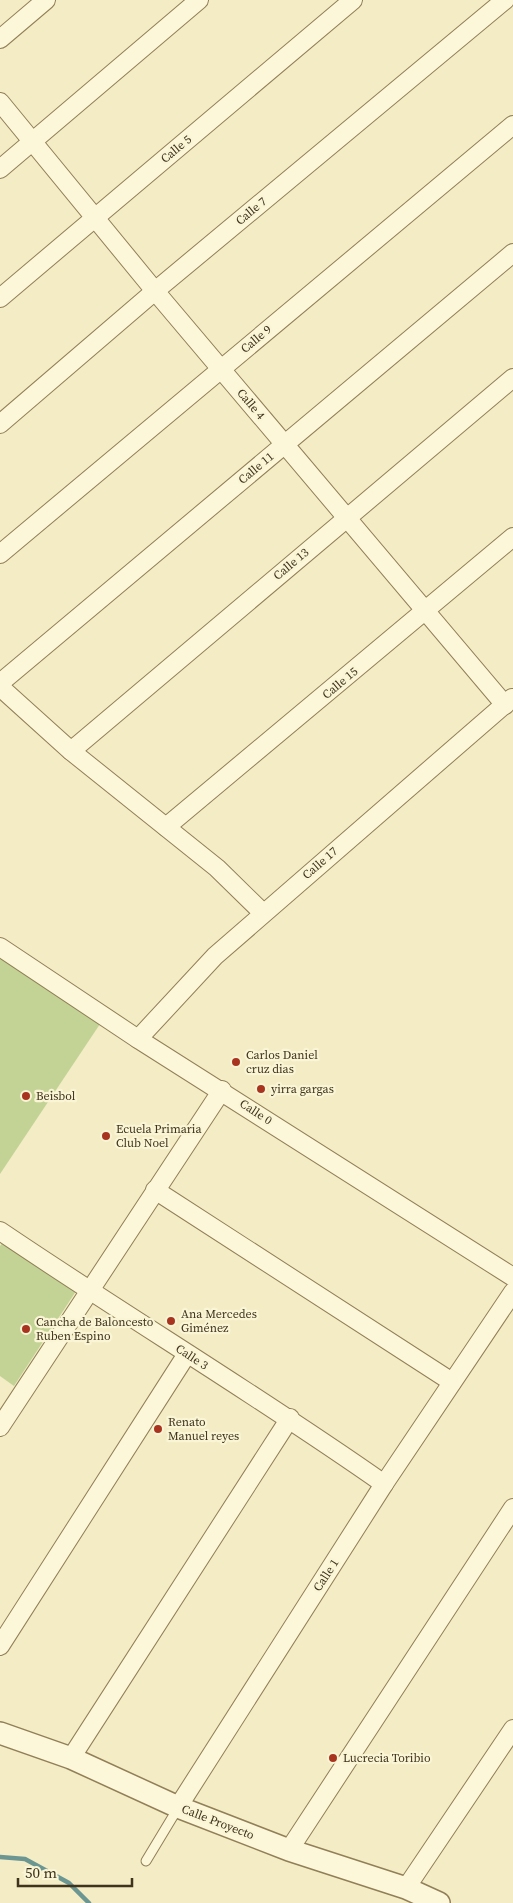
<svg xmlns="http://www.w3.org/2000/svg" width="513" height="1903" font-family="'Source Serif 4',serif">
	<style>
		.green { fill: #c3d396 }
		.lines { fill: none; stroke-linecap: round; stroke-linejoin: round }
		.stream { stroke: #6c9692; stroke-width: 4.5 }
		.service-casing { stroke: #917f58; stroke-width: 11 }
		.minor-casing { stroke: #917f58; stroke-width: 20 }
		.tertiary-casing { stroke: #917f58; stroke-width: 24 }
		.service { stroke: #fdf7d9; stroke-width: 9 }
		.minor { stroke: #fdf7d9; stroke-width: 18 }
		.tertiary { stroke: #fdf7d9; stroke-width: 21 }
		.poi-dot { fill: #a83420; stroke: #faf5d5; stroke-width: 2 }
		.labels { text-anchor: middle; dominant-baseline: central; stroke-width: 4.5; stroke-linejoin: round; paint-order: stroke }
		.street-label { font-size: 12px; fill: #3f331d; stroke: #faf5d5 }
		.poi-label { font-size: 12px; fill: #3f331d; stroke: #faf5d5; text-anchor: start }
	</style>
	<rect width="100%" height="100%" fill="#f3ecc4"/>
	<g class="green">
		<path d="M0 951 104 1018 0 1174Z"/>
		<path d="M9 1234 82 1282 14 1386 0 1376V1246Z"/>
	</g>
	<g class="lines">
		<path class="stream" d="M0 1857 25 1859 69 1883 89 1903"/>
		<defs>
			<path id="service" d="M146 1861 178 1808"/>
			<g id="minor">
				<path d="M0 39 46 0"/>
				<path d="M0 102 155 291 505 705"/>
				<path d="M0 169 199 0"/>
				<path d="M0 298 353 0"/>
				<path d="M0 424 155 291 505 0"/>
				<path d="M0 554 513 125"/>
				<path d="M0 683 513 253"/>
				<path d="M0 687 71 751 217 868 263 913"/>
				<path d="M71 751 513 378"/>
				<path d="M166 827 513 537"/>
				<path d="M0 947 138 1039 513 1277"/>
				<path d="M138 1039 215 956 512 698"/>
				<path d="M155 1190 452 1382"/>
				<path d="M0 1231C127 1317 259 1396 384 1484"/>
				<path d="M0 1427 222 1090"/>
				<path d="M0 1646 187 1354"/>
				<path d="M71 1758 290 1418"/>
				<path d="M178 1807 384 1484 513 1292"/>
				<path d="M289 1850 513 1508"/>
				<path d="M406 1888 513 1729"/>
			</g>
			<path id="tertiary" d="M0 1733 71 1758 178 1807 289 1850 406 1888 439 1903"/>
		</defs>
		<use href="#service" class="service-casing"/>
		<use href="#minor" class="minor-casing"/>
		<use href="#tertiary" class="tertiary-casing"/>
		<use href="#service" class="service"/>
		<use href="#minor" class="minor"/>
		<use href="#tertiary" class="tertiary"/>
	</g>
	<g class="poi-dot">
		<circle cx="236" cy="1062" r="5"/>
		<circle cx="261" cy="1089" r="5"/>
		<circle cx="26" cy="1096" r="5"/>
		<circle cx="106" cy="1136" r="5"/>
		<circle cx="171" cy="1321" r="5"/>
		<circle cx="26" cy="1329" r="5"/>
		<circle cx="158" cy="1429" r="5"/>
		<circle cx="333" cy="1758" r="5"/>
	</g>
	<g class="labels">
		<g class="street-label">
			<text transform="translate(176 149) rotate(-40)">Calle 5</text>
			<text transform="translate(251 211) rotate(-40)">Calle 7</text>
			<text transform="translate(256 339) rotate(-40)">Calle 9</text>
			<text transform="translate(251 404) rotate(50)">Calle 4</text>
			<text transform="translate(256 468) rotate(-40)">Calle 11</text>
			<text transform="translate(291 564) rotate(-40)">Calle 13</text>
			<text transform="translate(340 683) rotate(-40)">Calle 15</text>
			<text transform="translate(320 863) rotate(-41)">Calle 17</text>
			<text transform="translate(256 1112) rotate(33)">Calle 0</text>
			<text transform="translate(192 1357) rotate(33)">Calle 3</text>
			<text transform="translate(326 1575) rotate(-57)">Calle 1</text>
			<text transform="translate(218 1822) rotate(21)">Calle Proyecto</text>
		</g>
		<g class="poi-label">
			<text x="246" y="1055">Carlos Daniel<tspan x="246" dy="14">cruz dias</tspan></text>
			<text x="271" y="1089">yirra gargas</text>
			<text x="36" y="1096">Beisbol</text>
			<text x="116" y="1129">Ecuela Primaria<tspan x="116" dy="14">Club Noel</tspan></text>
			<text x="181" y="1314">Ana Mercedes<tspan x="181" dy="14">Giménez</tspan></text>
			<text x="36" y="1322">Cancha de Baloncesto<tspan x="36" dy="14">Ruben Espino</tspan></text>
			<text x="168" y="1422">Renato<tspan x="168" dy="14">Manuel reyes</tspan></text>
			<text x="343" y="1758">Lucrecia Toribio</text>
		</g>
	</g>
	<path d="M18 1878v8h114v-8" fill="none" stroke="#3f331d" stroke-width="2.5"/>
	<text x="25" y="1878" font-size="15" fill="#3f331d" stroke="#faf5d5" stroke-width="4" paint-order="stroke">50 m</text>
</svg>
